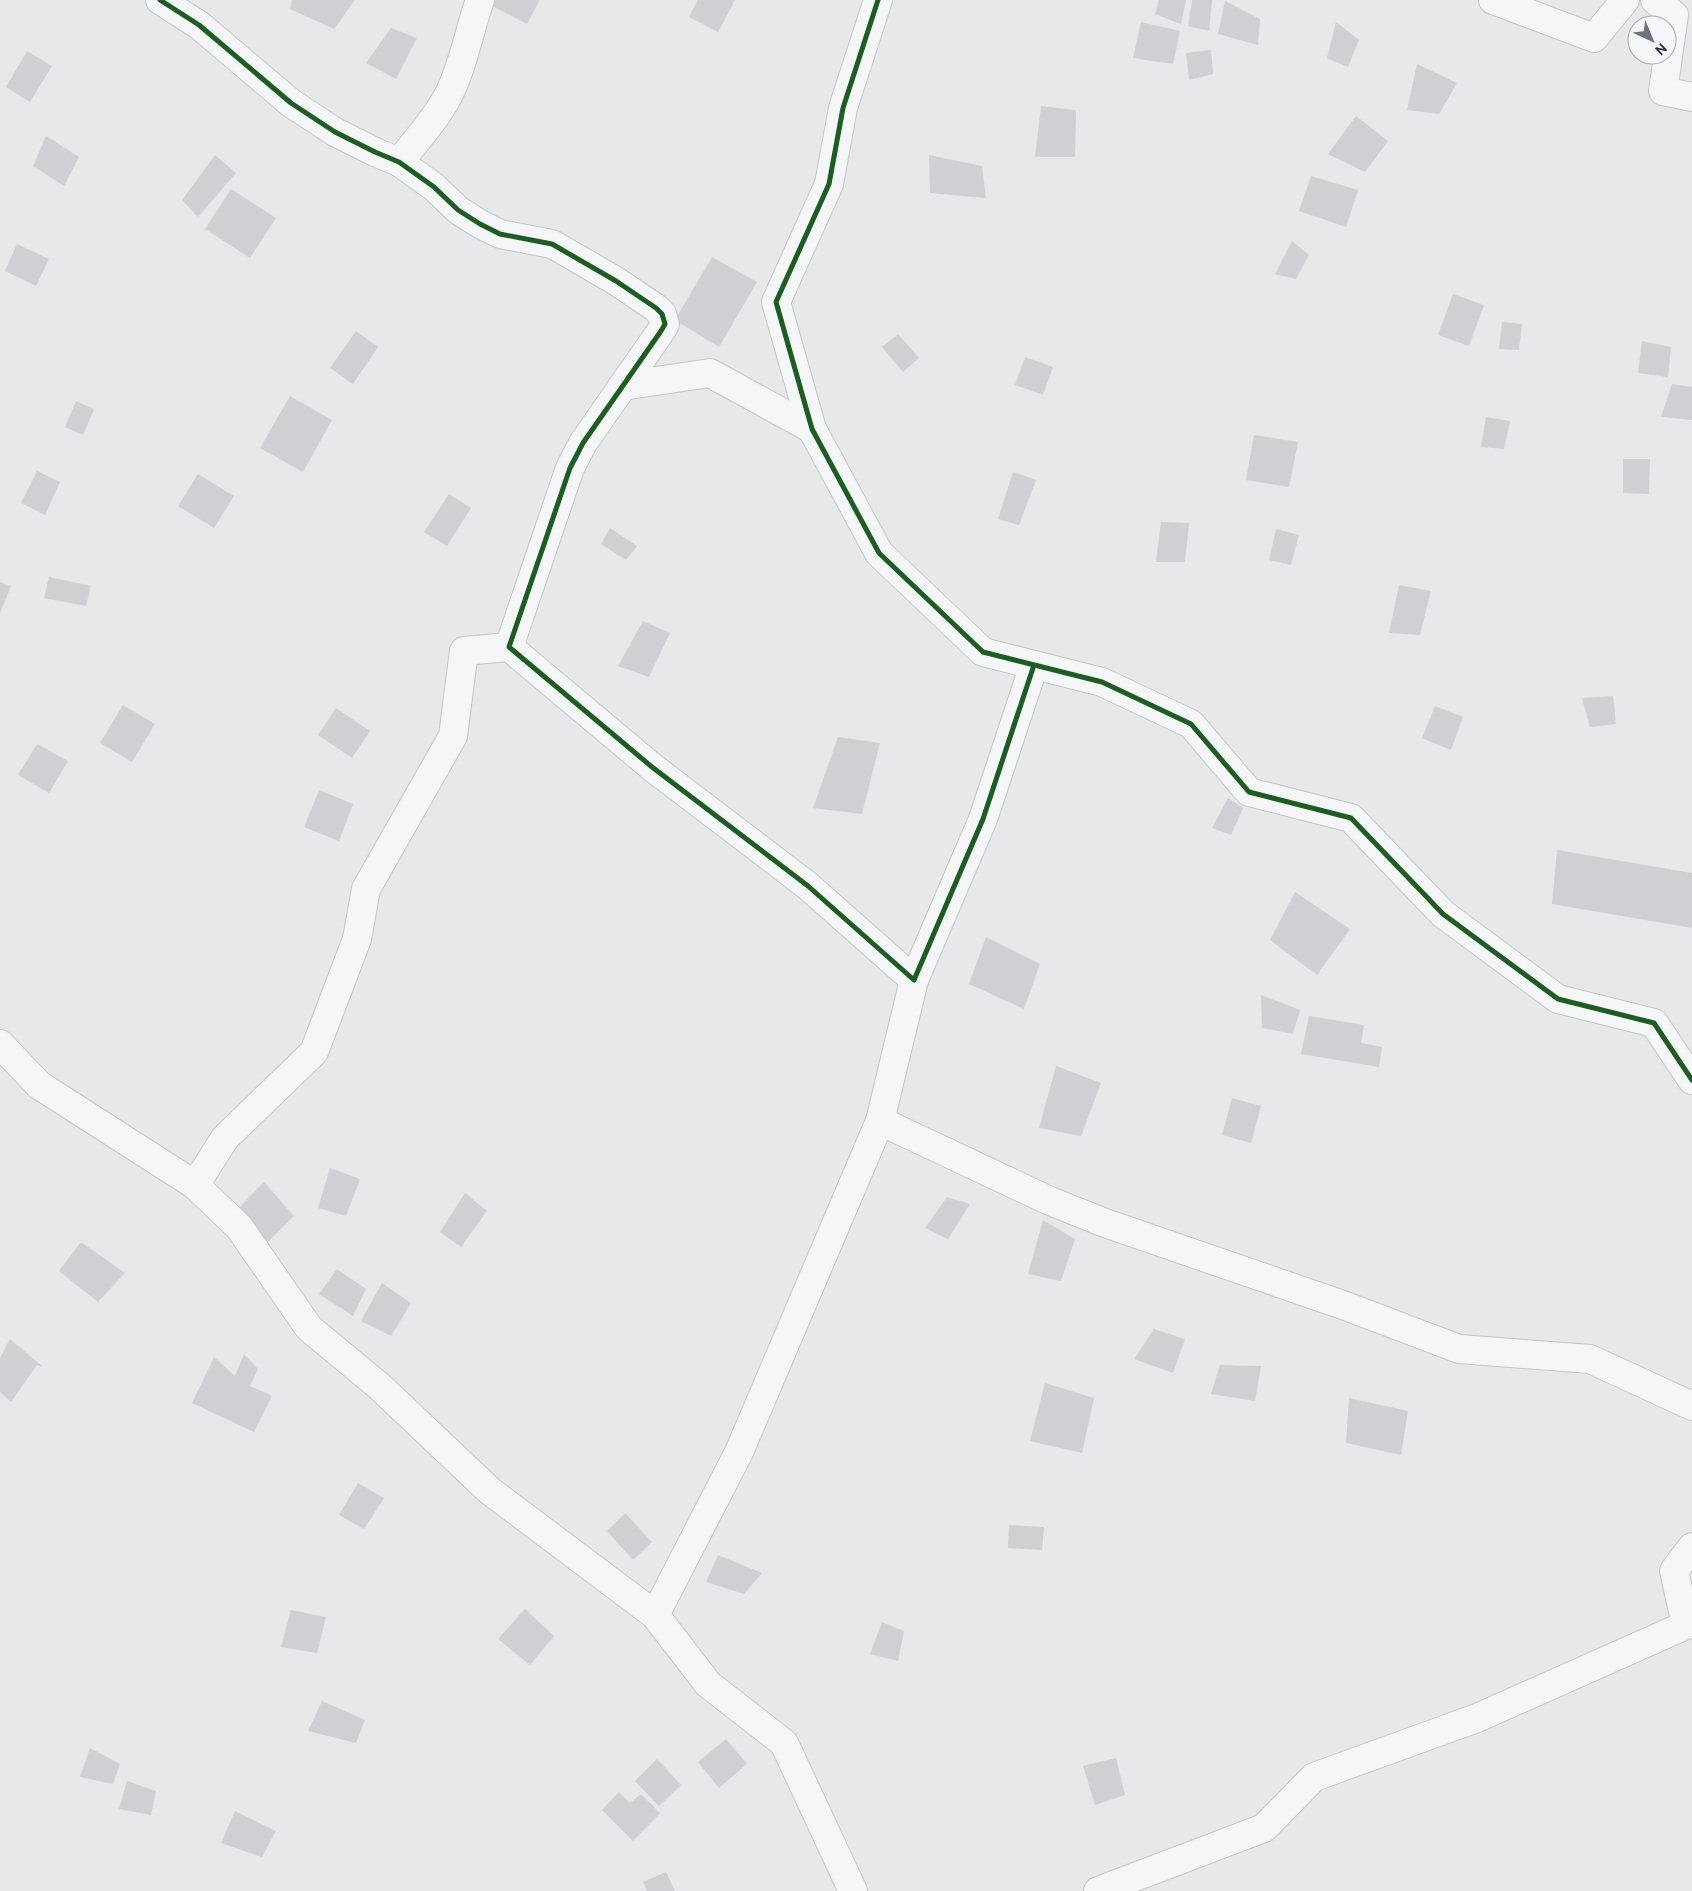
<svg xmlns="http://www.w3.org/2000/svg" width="1692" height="1891" font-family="Overpass,sans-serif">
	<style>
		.building { fill: #ced0d3 }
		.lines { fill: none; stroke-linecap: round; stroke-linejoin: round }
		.minor-casing { stroke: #c4c6c8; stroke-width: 30 }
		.minor { stroke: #f5f6f7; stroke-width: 28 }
		.cycleway-casing { stroke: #f4f6f9; stroke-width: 8 }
		.cycleway { stroke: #1b5e20; stroke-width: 5 }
	</style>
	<rect width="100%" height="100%" fill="#e6e8ea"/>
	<g class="building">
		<path d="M292 0H355L334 29 290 9Z"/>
		<path d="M495 0H540L527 24 492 6Z"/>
		<path d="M698 0H735L718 32 689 17Z"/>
		<path d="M1159 0H1186L1181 24 1155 14Z"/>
		<path d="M1192 0H1212L1209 31 1188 26Z"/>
		<path d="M1225 1 1260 19 1258 45 1218 34Z"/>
		<path d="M1141 22 1180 31 1173 64 1133 58Z"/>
		<path d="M1336 22 1359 40 1348 67 1327 58Z"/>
		<path d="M391 28 417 38 396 79 366 63Z"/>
		<path d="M1211 50 1213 74 1189 80 1186 53Z"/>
		<path d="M27 51 52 66 30 102 6 87Z"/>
		<path d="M1417 64 1457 83 1439 114 1407 110Z"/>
		<path d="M1041 106 1076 110 1075 157H1035Z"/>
		<path d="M1356 116 1388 141 1365 172 1328 154Z"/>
		<path d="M46 136 79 157 64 186 33 166Z"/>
		<path d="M215 155 236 173 198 217 182 200Z"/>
		<path d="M929 155 982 166 986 198 930 193Z"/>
		<path d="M1311 176 1358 190 1346 227 1299 211Z"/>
		<path d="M231 189 276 218 250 258 205 229Z"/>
		<path d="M1292 241 1309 255 1296 279 1275 274Z"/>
		<path d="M17 244 49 259 36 286 5 271Z"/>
		<path d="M712 257 757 282 719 347 675 320Z"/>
		<path d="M1453 294 1484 305 1469 346 1438 335Z"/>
		<path d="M1502 322 1522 324 1519 350 1499 349Z"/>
		<path d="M356 331 378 347 353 384 330 368Z"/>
		<path d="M898 334 919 358 903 372 882 347Z"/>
		<path d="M1642 341 1671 347 1668 377 1638 373Z"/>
		<path d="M1025 357 1053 367 1043 395 1015 385Z"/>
		<path d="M1672 384 1692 387V420L1661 417Z"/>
		<path d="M290 396 332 420 303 472 260 448Z"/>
		<path d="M76 401 94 409 83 435 65 427Z"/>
		<path d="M1486 417 1510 421 1504 449 1481 447Z"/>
		<path d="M1254 435 1298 442 1289 487 1246 480Z"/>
		<path d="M1623 459H1650L1649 494 1623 493Z"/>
		<path d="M37 471 60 482 45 515 21 503Z"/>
		<path d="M1013 472 1036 480 1019 525 998 519Z"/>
		<path d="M198 474 234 496 214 528 178 506Z"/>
		<path d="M449 494 471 508 447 546 424 532Z"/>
		<path d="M1161 522 1189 523 1185 562H1156Z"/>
		<path d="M610 528 637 546 626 560 601 544Z"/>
		<path d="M1276 529 1299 535 1291 565 1269 560Z"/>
		<path d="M49 577 91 586 86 606 44 598Z"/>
		<path d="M0 582 11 586 0 613Z"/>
		<path d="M1399 585 1431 591 1420 635 1389 633Z"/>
		<path d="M643 621 670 633 649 677 618 666Z"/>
		<path d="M1613 696 1616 724 1590 727 1582 698Z"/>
		<path d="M123 705 155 724 132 762 100 743Z"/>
		<path d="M1435 706 1463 717 1451 750 1422 738Z"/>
		<path d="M336 708 370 731 352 758 318 735Z"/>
		<path d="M838 737 880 743 862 814 813 808Z"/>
		<path d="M37 744 68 761 49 793 18 775Z"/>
		<path d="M319 790 353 804 339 841 304 827Z"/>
		<path d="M1228 798 1243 808 1231 835 1212 828Z"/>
		<path d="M1557 850 1692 873V928L1552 904Z"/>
		<path d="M1295 892 1350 929 1317 975 1270 940Z"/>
		<path d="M986 937 1040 964 1024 1009 969 984Z"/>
		<path d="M1261 995 1300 1010 1293 1034 1262 1028Z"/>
		<path d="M1309 1016 1364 1025 1361 1043 1382 1047 1379 1067 1301 1054Z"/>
		<path d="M1056 1066 1101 1083 1081 1136 1039 1128Z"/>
		<path d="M1232 1098 1261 1106 1251 1143 1222 1135Z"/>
		<path d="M330 1168 360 1179 346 1216 318 1208Z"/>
		<path d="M264 1182 294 1216 267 1243 237 1210Z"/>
		<path d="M465 1193 487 1211 461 1247 440 1232Z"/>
		<path d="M947 1197 970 1204 948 1239 925 1228Z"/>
		<path d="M1043 1220 1075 1239 1061 1281 1028 1274Z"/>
		<path d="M81 1242 125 1273 98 1302 59 1271Z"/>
		<path d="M337 1269 366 1289 353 1316 319 1294Z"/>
		<path d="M382 1283 411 1303 391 1336 361 1321Z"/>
		<path d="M1154 1329 1185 1339 1173 1373 1134 1359Z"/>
		<path d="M10 1339 43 1367 37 1365 11 1402 0 1392V1358Z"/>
		<path d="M244 1354 258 1369 250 1386 272 1396 254 1432 192 1403 214 1357 235 1376Z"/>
		<path d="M1220 1365 1261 1366 1255 1401 1211 1394Z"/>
		<path d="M1045 1383 1094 1398 1082 1453 1030 1441Z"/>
		<path d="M1349 1398 1408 1411 1401 1455 1346 1443Z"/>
		<path d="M358 1483 384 1498 364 1529 339 1515Z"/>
		<path d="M625 1513 652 1542 633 1560 607 1531Z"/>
		<path d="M1009 1525 1044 1527 1042 1550 1008 1548Z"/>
		<path d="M718 1555 762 1573 744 1594 706 1582Z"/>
		<path d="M525 1609 554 1636 530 1665 498 1639Z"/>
		<path d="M291 1610 326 1617 317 1653 281 1647Z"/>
		<path d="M882 1622 904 1631 898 1661 870 1654Z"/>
		<path d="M322 1701 365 1720 356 1743 308 1731Z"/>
		<path d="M726 1739 747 1764 719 1788 698 1762Z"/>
		<path d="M90 1748 120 1764 113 1784 80 1777Z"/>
		<path d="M1116 1758 1125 1795 1095 1805 1083 1766Z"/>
		<path d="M657 1759 681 1785 659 1806 635 1781Z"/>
		<path d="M127 1781 156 1791 151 1815 119 1809Z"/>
		<path d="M619 1792 630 1803 641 1794 660 1813 633 1841 602 1810Z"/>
		<path d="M235 1811 276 1831 262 1857 221 1843Z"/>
		<path d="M666 1872 675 1891H647L643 1882Z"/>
	</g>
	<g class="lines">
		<defs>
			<g id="minor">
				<path d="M160 0 199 25 291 103 335 132 375 152 399 162 434 187 458 210 480 224 500 234 552 244 616 281 656 308 662 314 665 324 661 331 583 443 570 468 509 647 652 767 808 886 914 980 983 819 1034 665"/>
				<path d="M878 0 843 108 829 184 776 302 812 429 879 553 983 652 1102 682 1191 724 1249 792 1351 818 1443 914 1558 999 1654 1023 1692 1080"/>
				<path d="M1493 0 1594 38 1625 0"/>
				<path d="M1655 0 1674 15 1663 91 1692 97"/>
				<path d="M399 162C416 141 435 120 448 96 463 67 469 31 480 0"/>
				<path d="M622 386 710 373 812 429"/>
				<path d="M0 1044 39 1085 195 1185 239 1227 309 1328 379 1386 490 1491 655 1615 739 1452 880 1121 914 980"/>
				<path d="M880 1121 1050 1201 1105 1223 1343 1305 1459 1349 1590 1359 1692 1406"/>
				<path d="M195 1185 225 1138 314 1052 357 939 366 889 453 736 464 651 509 647"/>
				<path d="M655 1615 708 1684 784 1743 853 1891"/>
				<path d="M1098 1891 1264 1828 1314 1777 1477 1718 1686 1625 1674 1571 1692 1547"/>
			</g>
		</defs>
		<use href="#minor" class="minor-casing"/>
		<use href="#minor" class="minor"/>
		<defs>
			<g id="cycleway">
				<path d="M160 0 199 25 291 103 335 132 375 152 399 162 434 187 458 210 480 224 500 234 552 244 616 281 656 308 662 314 665 324 661 331 583 443 570 468 509 647 652 767 808 886 914 980 983 819 1034 665"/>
				<path d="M878 0 843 108 829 184 776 302 812 429 879 553 983 652 1102 682 1191 724 1249 792 1351 818 1443 914 1558 999 1654 1023 1692 1080"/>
			</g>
		</defs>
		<use href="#cycleway" class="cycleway-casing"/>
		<use href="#cycleway" class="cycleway"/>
	</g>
	<g transform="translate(1652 40) rotate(136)"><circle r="24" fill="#f4f6f9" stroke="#a4a8b1"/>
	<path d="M0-4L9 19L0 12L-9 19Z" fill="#6c737f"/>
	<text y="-8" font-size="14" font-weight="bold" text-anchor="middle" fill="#2b3445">N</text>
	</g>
</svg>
